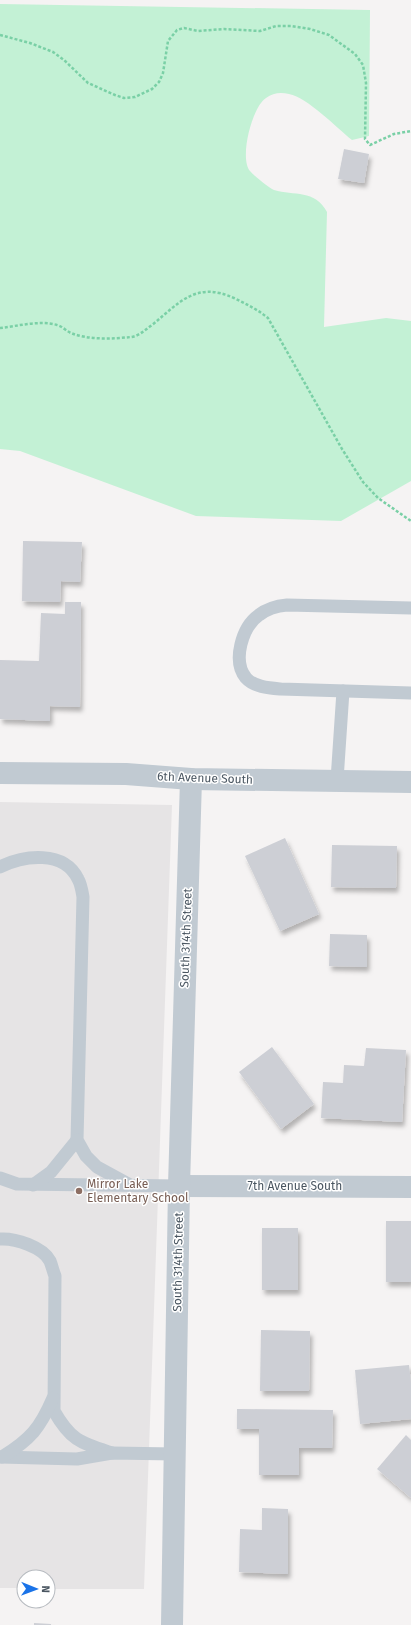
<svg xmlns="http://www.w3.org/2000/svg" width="411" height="1625" font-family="'Fira Sans',sans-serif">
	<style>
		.education { fill: #e6e4e5 }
		.green { fill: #c3f1d5 }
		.building { fill: #cdcfd5; filter: url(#shadow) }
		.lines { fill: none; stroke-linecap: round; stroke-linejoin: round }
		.path { stroke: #7ad0a6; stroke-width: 2.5; stroke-dasharray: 3 2; stroke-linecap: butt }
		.service { stroke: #c1cad2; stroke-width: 13 }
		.minor { stroke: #c1cad2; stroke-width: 22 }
		.education-dot { fill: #8d6e63; stroke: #fff; stroke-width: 1.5 }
		.labels { text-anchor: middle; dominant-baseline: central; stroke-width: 3; stroke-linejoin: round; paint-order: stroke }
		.street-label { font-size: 12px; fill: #4a5661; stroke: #fff }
		.education-label { font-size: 12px; fill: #785e54; stroke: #fff; text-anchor: start }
	</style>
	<defs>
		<filter id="shadow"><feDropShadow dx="2.5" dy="4.5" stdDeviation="2" flood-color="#0004"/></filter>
	</defs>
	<rect width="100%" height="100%" fill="#f5f3f3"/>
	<path class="education" d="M0 802 172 805 144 1589H48V1577H24V1588H0Z"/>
	<path class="green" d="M0 4 370 10 369 136 352 140C336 127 308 98 289 94 280 92 273 93 266 98 252 107 239 158 250 171 253 175 270 189 274 190 294 196 315 189 327 212L324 327 386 318 411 321V481L341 521 196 516 20 451 0 449Z"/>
	<g class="building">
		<path d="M344 149 369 154 364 183 338 179Z"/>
		<path d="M23 541 82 542 80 582 61 581 60 602 22 601Z"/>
		<path d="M65 602H81L80 707 50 706V721L0 719V660L39 661 41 613 65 614Z"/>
		<path d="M285 838 319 914 280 931 245 856Z"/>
		<path d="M332 845 397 846 396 888 331 887Z"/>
		<path d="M330 934 367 935V967L329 966Z"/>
		<path d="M272 1047 314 1104 281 1129 239 1072Z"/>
		<path d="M366 1048 406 1050 402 1122 321 1118 323 1082 343 1083 344 1065 364 1066Z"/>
		<rect x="386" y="1221" width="25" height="61"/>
		<rect x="262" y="1228" width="36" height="62"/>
		<path d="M261 1330 310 1331 309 1391H260Z"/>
		<path d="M409 1365 411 1383V1419L360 1424 355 1370Z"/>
		<path d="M237 1409 333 1410 332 1448H299V1475H259V1429H237Z"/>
		<path d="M406 1435 411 1440V1498L377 1469Z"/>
		<path d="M262 1508 288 1509V1574L239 1572 240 1529 262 1530Z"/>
		<path d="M34 1623 51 1624V1625H34Z"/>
	</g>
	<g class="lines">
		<g class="path">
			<path d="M0 35 30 43 53 52 64 60 88 83 115 95 124 98 135 97 152 89 159 82 163 73 168 41 177 30 184 28 198 31 224 29 260 31 276 26H291L310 29 329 35 355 54 363 65 366 83 365 139 370 145 394 134 411 131"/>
			<path d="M0 328C18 326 40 320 57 325 62 326 66 331 71 333 88 340 112 339 131 337 139 336 145 330 152 325 180 302 196 281 234 298 246 304 257 309 268 318L342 449 363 482 378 498 411 521"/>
		</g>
		<g class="service">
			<path d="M411 608 287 605C276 606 268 608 259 615 242 627 232 661 246 678 254 687 269 688 281 689L411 693"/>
			<path d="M337 780 343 691"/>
			<path d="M0 867C24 855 64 850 78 879 81 884 82 891 83 897L77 1140 86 1156 97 1167 130 1185"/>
			<path d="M0 1178 17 1184 179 1186"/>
			<path d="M33 1185 51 1172 77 1140"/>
			<path d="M0 1239C15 1238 43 1247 50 1261 52 1266 53 1271 55 1276L54 1411C71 1441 81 1443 112 1453"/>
			<path d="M0 1457 77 1459 112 1453 175 1454"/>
			<path d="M2 1457C31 1439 40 1428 53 1398"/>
		</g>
		<g class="minor">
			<path d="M0 773 126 774 191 779 411 782"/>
			<path d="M179 1186 411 1187"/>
			<path d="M172 1625 179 1186 191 779"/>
		</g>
	</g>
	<circle class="education-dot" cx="79" cy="1191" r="4"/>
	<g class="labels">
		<g class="street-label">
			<text transform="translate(205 778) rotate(2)">6th Avenue South</text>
			<text transform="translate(186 938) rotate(-88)">South 314th Street</text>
			<text x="295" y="1186">7th Avenue South</text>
			<text transform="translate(178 1262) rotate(-89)">South 314th Street</text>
		</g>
		<g class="education-label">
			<text x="87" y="1184">Mirror Lake<tspan x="87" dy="14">Elementary School</tspan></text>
		</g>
	</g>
	<g transform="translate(36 1589) rotate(91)"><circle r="19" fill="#ffffff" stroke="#b7bbc0"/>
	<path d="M0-3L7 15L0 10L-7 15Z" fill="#1a73e8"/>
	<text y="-6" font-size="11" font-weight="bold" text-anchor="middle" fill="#4a5661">N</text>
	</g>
</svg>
